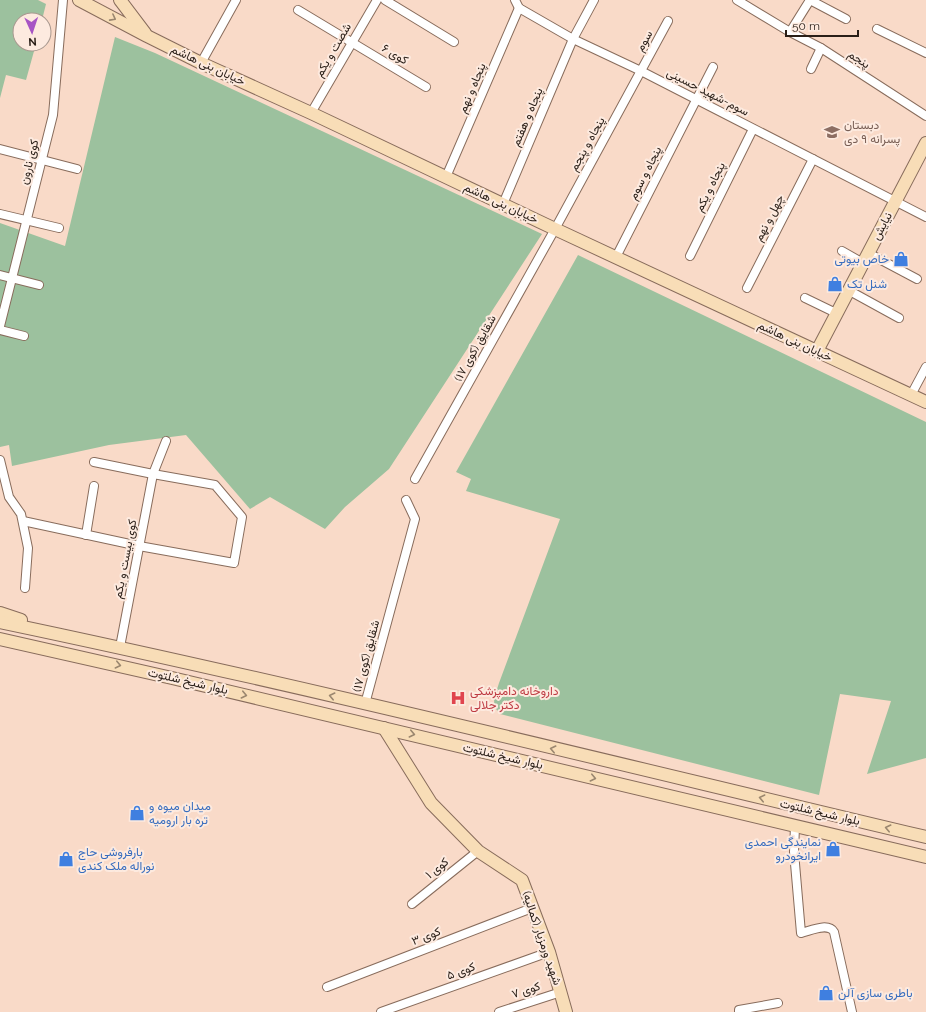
<svg xmlns="http://www.w3.org/2000/svg" width="926" height="1012" font-family="Raleway,Vazirmatn,sans-serif">
	<style>
		.green { fill: #9cc19e }
		.lines { fill: none; stroke-linecap: round; stroke-linejoin: round }
		.street-casing { stroke: #886c5c; stroke-width: 10 }
		.secondary-casing { stroke: #886c5c; stroke-width: 14 }
		.street { stroke: #fff; stroke-width: 8 }
		.secondary { stroke: #f8ddb7; stroke-width: 12 }
		.oneway { stroke: #9b876f }
		.labels { text-anchor: middle; dominant-baseline: central; stroke-width: 4; stroke-linejoin: round; paint-order: stroke }
		.street-label { font-size: 12px; fill: #291e17; stroke: #fdeadf }
		.education-label { font-size: 12px; fill: #785e54; stroke: #fdeadf; text-anchor: start }
		.shop-label { font-size: 12px; fill: #366cbe; stroke: #fdeadf; text-anchor: start }
		.health-label { font-size: 12px; fill: #be3a42; stroke: #fdeadf; text-anchor: start }
	</style>
	<rect width="100%" height="100%" fill="#f9dac8"/>
	<g class="green">
		<path d="M0 0H38L46 4 42 20H20V44H36L26 80 6 75 0 98Z"/>
		<path d="M115 37 155 53 542 234 389 469 345 507 325 529 270 497 250 509 186 435 109 445 12 466 9 445 0 447V223L65 246Z"/>
		<path d="M578 255 926 422V758L867 774 891 701 840 694 819 795 500 714C490 703 495 696 499 683L560 519 466 491 471 479 456 472Z"/>
	</g>
	<g class="lines">
		<defs>
			<g id="street">
				<path d="M385 0 454 42"/>
				<path d="M515 0 519 8 573 39 641 71 926 217"/>
				<path d="M737 0 790 32 821 48 926 116"/>
				<path d="M810 0 846 19"/>
				<path d="M298 10 426 87"/>
				<path d="M877 29 926 53"/>
				<path d="M790 32 810 0"/>
				<path d="M201 63 236 0"/>
				<path d="M811 69 821 48"/>
				<path d="M311 113 377 0"/>
				<path d="M0 149 77 169"/>
				<path d="M446 177 519 8"/>
				<path d="M503 204 573 39 594 0"/>
				<path d="M0 214 59 228"/>
				<path d="M842 251 863 263"/>
				<path d="M868 253 917 279"/>
				<path d="M690 256 753 129"/>
				<path d="M616 257 713 67"/>
				<path d="M0 275 39 285"/>
				<path d="M747 288 813 159"/>
				<path d="M848 290 899 318"/>
				<path d="M805 298 836 313"/>
				<path d="M0 326 53 115 63 0"/>
				<path d="M0 330 24 336"/>
				<path d="M911 395 926 367"/>
				<path d="M0 460 9 497 21 514 28 548 25 588"/>
				<path d="M415 479 555 229 668 21"/>
				<path d="M23 521 139 546 234 563 242 517 215 485 153 474 94 462"/>
				<path d="M86 535 94 486"/>
				<path d="M120 647 153 474 166 441"/>
				<path d="M365 704 415 519 406 500"/>
				<path d="M795 826 794 852 801 933C810 931 828 922 834 932L852 1012"/>
				<path d="M412 904 478 851"/>
				<path d="M327 987 532 908"/>
				<path d="M381 1012 549 952"/>
				<path d="M499 1012 561 992"/>
				<path d="M739 1012V1010L778 1003"/>
			</g>
			<g id="secondary">
				<path d="M79 0 147 36 201 63 311 113 555 229 926 402"/>
				<path d="M120 0 145 33"/>
				<path d="M817 351 926 143"/>
				<path d="M0 613 21 620"/>
				<path d="M0 622C310 687 618 764 926 837"/>
				<path d="M0 639 172 678 926 857"/>
				<path d="M384 728 431 803 478 851 522 880 549 952 566 1012"/>
			</g>
		</defs>
		<use href="#street" class="street-casing"/>
		<use href="#secondary" class="secondary-casing"/>
		<use href="#street" class="street"/>
		<use href="#secondary" class="secondary"/>
	</g>
	<defs><path id="oneway-chevron" d="M-2-3.5L2.5 0L-2 3.5" fill="none" stroke-width="1.6" stroke-linecap="round" stroke-linejoin="round"/></defs>
	<g class="oneway">
		<use href="#oneway-chevron" transform="translate(113 18) rotate(28)"/>
		<use href="#oneway-chevron" transform="translate(118 665) rotate(13)"/>
		<use href="#oneway-chevron" transform="translate(244 695) rotate(13)"/>
		<use href="#oneway-chevron" transform="translate(332 696) rotate(-167)"/>
		<use href="#oneway-chevron" transform="translate(412 734) rotate(13)"/>
		<use href="#oneway-chevron" transform="translate(553 749) rotate(-167)"/>
		<use href="#oneway-chevron" transform="translate(593 778) rotate(13)"/>
		<use href="#oneway-chevron" transform="translate(762 798) rotate(-167)"/>
		<use href="#oneway-chevron" transform="translate(888 828) rotate(-167)"/>
	</g>
	<defs>
		<symbol id="school-bare" viewBox="-9 -9 18 18"><path d="M0-5L7-2L0 1L-7-2ZM-4 1L0 2.5L4 1V4Q0 6-4 4Z" fill="#8d6e63" stroke="#fdeadf" stroke-width="2.5" paint-order="stroke"/></symbol>
		<symbol id="shop-bare" viewBox="-9 -9 18 18"><path d="M-5-2.5h2.3a2.7 3.5 0 0 1 5.4 0H5L5.5 6h-11ZM-1.5-2.5h3a1.5 2.3 0 0 0-3 0Z" fill="#3f7fe0" stroke="#fdeadf" stroke-width="2.5" paint-order="stroke"/></symbol>
		<symbol id="hospital-bare" viewBox="-9 -9 18 18"><path d="M-5-5h3v3.5h4V-5h3V5h-3V1.5h-4V5h-3Z" fill="#e0444e" stroke="#fdeadf" stroke-width="2.5" paint-order="stroke"/></symbol>
	</defs>
	<g fill-rule="evenodd">
		<use href="#school-bare" x="821" y="121" width="22" height="22"/>
		<use href="#shop-bare" x="890" y="248" width="22" height="22"/>
		<use href="#shop-bare" x="824" y="273" width="22" height="22"/>
		<use href="#hospital-bare" x="447" y="687" width="22" height="22"/>
		<use href="#shop-bare" x="126" y="802" width="22" height="22"/>
		<use href="#shop-bare" x="822" y="838" width="22" height="22"/>
		<use href="#shop-bare" x="55" y="848" width="22" height="22"/>
		<use href="#shop-bare" x="815" y="982" width="22" height="22"/>
	</g>
	<g class="labels">
		<g class="street-label">
			<text transform="translate(644 41) rotate(-61)">سوم</text>
			<text transform="translate(333 50) rotate(-60)">شصت و یکم</text>
			<text transform="translate(395 54) rotate(31)">کوی ۶</text>
			<text transform="translate(859 59) rotate(33)">پنجم</text>
			<text transform="translate(208 65) rotate(25)">خیابان بنی هاشم</text>
			<text transform="translate(472 88) rotate(-67)">پنجاه و نهم</text>
			<text transform="translate(708 92) rotate(27)">سوم-شهید حسینی</text>
			<text transform="translate(527 117) rotate(-67)">پنجاه و هفتم</text>
			<text transform="translate(587 144) rotate(-61)">پنجاه و پنجم</text>
			<text transform="translate(29 162) rotate(-76)">کوی نارون</text>
			<text transform="translate(645 173) rotate(-63)">پنجاه و سوم</text>
			<text transform="translate(710 187) rotate(-64)">پنجاه و یکم</text>
			<text transform="translate(501 203) rotate(25)">خیابان بنی هاشم</text>
			<text transform="translate(769 218) rotate(-63)">چهل و نهم</text>
			<text transform="translate(882 226) rotate(-62)">نیایش</text>
			<text transform="translate(795 341) rotate(25)">خیابان بنی هاشم</text>
			<text transform="translate(475 348) rotate(-61)">شقایق (کوی ۱۷)</text>
			<text transform="translate(125 559) rotate(-79)">کوی بیست و یکم</text>
			<text transform="translate(366 656) rotate(-75)">شقایق (کوی ۱۷)</text>
			<text transform="translate(188 681) rotate(13)">بلوار شیخ شلتوت</text>
			<text transform="translate(503 756) rotate(13)">بلوار شیخ شلتوت</text>
			<text transform="translate(820 812) rotate(13)">بلوار شیخ شلتوت</text>
			<text transform="translate(437 868) rotate(-39)">کوی ۱</text>
			<text transform="translate(426 936) rotate(-21)">کوی ۳</text>
			<text transform="translate(542 938) rotate(71)">شهید ورمزیار (کمالیه)</text>
			<text transform="translate(461 971) rotate(-20)">کوی ۵</text>
			<text transform="translate(526 990) rotate(-18)">کوی ۷</text>
		</g>
		<g class="education-label">
			<text x="844" y="125">دبستان<tspan x="844" dy="14">پسرانه ۹ دی</tspan></text>
		</g>
		<g class="shop-label">
			<text x="889" y="259" text-anchor="end">خاص بیوتی</text>
			<text x="847" y="284">شنل تک</text>
			<text x="149" y="806">میدان میوه و<tspan x="149" dy="14">تره بار ارومیه</tspan></text>
			<text x="821" y="842" text-anchor="end">نمایندگی احمدی<tspan x="821" dy="14">ایرانخودرو</tspan></text>
			<text x="78" y="852">بارفروشی حاج<tspan x="78" dy="14">نوراله ملک کندی</tspan></text>
			<text x="838" y="993">باطری سازی آلن</text>
		</g>
		<g class="health-label">
			<text x="470" y="691">داروخانه دامپزشکی<tspan x="470" dy="14">دکتر جلالی</tspan></text>
		</g>
	</g>
	<g transform="translate(32 32) rotate(177)"><circle r="19" fill="#fdeadf" stroke="#a8988f"/>
	<path d="M0-3L7 15L0 10L-7 15Z" fill="#a754c4"/>
	<text y="-6" font-size="11" font-weight="bold" text-anchor="middle" fill="#291e17">N</text>
	</g>
	<path d="M786 30v6h72v-6" fill="none" stroke="#291e17" stroke-width="2"/>
	<text x="792" y="30" font-size="12" fill="#291e17" stroke="#fdeadf" stroke-width="3" paint-order="stroke">50 m</text>
</svg>
